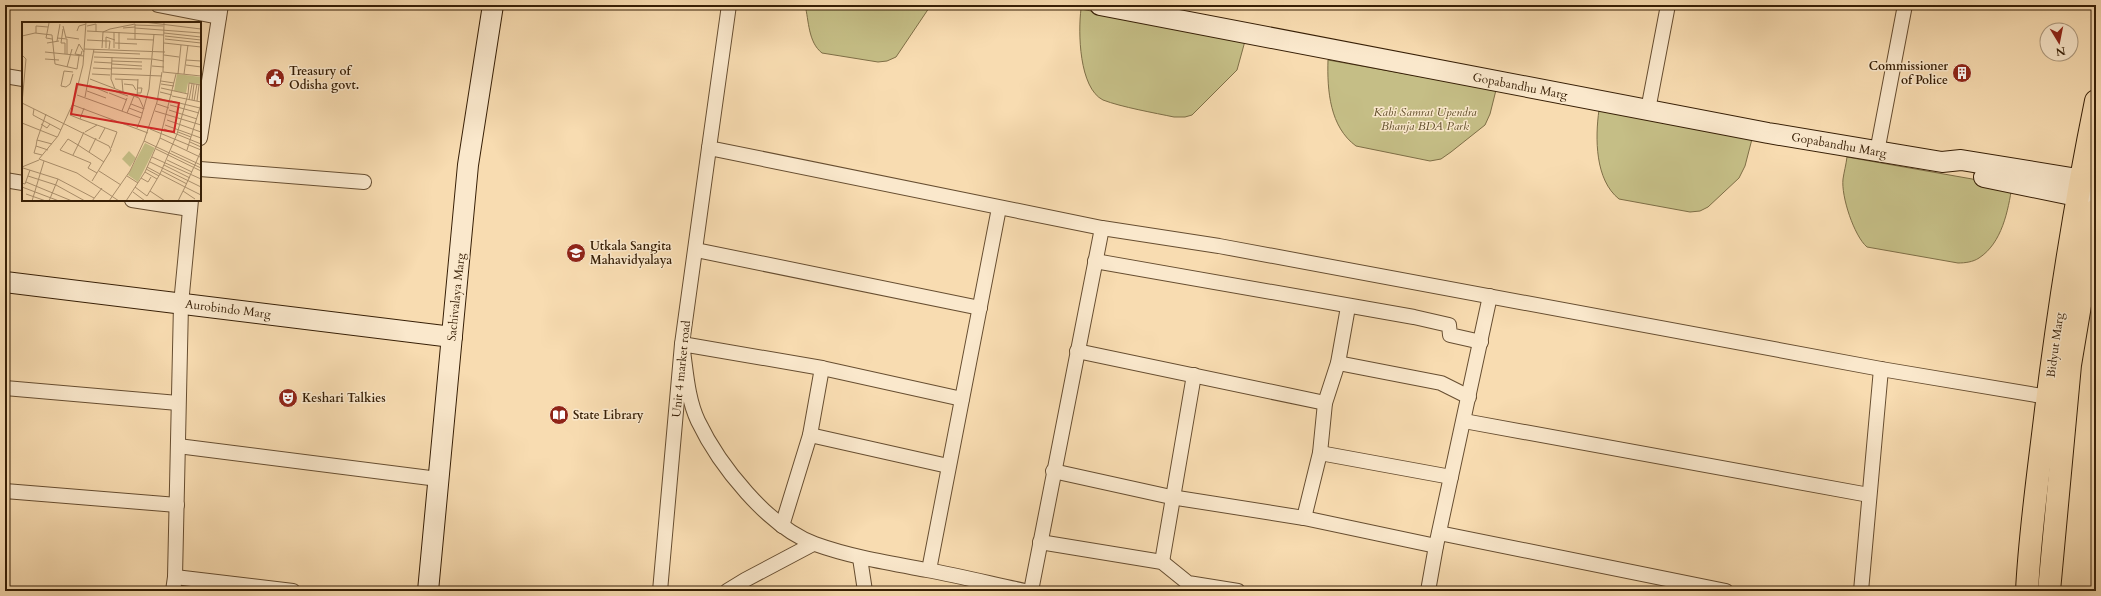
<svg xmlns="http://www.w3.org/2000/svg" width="2101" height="596" font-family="Cardo,serif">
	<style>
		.green { fill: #c5be86; stroke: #7e6e46 }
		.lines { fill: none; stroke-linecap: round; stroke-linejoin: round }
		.street-casing { stroke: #674e31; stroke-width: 16 }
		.secondary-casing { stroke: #371f06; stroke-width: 22 }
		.primary-casing { stroke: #371f06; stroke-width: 24 }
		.street { stroke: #fae8cc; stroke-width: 14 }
		.secondary { stroke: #fae8cc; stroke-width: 20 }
		.primary { stroke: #f8dcb1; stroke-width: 22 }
		.labels { text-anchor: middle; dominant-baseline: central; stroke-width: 3; stroke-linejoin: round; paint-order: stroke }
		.poi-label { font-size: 12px; font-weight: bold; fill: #371f06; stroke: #fae8cc; text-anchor: start }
		.street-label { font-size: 12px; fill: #371f06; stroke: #fae8cc }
		.park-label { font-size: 12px; font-style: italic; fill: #624f2c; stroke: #fae8cc }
		.inset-road { fill: none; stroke: #ab906d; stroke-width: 1 }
		.view { fill: #d62828; fill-opacity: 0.15; stroke: #d62828; stroke-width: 2 }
		.inset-edge { fill: none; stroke: #371f06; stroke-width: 2 }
	</style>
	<rect width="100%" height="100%" fill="#f8dcb1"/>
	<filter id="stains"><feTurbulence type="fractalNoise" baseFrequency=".005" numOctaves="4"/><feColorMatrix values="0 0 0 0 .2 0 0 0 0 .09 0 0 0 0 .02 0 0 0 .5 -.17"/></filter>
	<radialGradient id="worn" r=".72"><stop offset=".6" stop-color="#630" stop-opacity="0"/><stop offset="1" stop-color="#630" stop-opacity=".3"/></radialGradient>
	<g class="green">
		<path d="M805 5H931L896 57 887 61 878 62 822 53C808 42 809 21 805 5Z"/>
		<path d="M1081 9 1245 41 1237 70 1192 115 1185 117H1174C1155 113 1121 107 1103 100 1079 88 1078 32 1081 9Z"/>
		<path d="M1328 60 1496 90 1490 114 1485 125 1451 152 1441 159 1430 161 1356 146C1330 127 1327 91 1328 60Z"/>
		<path d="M1599 110 1752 139 1745 166 1739 178 1708 207 1700 211 1690 212 1619 199C1595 180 1595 138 1599 110Z"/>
		<path d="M1847 157 2012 186C2008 211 2002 243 1979 258 1973 262 1965 263 1958 263L1867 247C1854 236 1841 196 1843 179 1844 172 1846 165 1847 157Z"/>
	</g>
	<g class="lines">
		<defs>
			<g id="street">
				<path d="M158 5 219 17"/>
				<path d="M729 5 709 148 1102 228 1219 246 1881 369 2048 397"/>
				<path d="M5 76 23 79"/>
				<path d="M1648 110 1668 5"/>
				<path d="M200 138 221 5"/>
				<path d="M1877 152 1905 5"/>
				<path d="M200 169 364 182"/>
				<path d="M5 180 23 183"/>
				<path d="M132 200 190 209"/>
				<path d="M696 250 980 308"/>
				<path d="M1095 261 1414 317 1449 325 1450 335 1481 342"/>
				<path d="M1077 351 1325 403"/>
				<path d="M1338 363 1441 383 1469 397"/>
				<path d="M5 388 178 403"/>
				<path d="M962 399 822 368 682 344C686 369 687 398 698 421 719 465 768 527 815 544 851 557 889 563 927 570 960 576 992 584 1025 591"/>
				<path d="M1464 421 1869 495"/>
				<path d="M810 435 822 368"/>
				<path d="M178 446 438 479"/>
				<path d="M1320 453 1451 477"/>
				<path d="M1053 471 1171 497 1304 518 1436 546"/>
				<path d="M5 491 177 505"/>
				<path d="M1304 518 1320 453 1325 403 1338 363 1348 307"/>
				<path d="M782 526 810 435 948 466"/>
				<path d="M1439 533 1726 591"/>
				<path d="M1040 542 1162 562 1188 583 1238 591"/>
				<path d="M860 558 865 591"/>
				<path d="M1162 562 1194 375"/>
				<path d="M929 570 999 208"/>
				<path d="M175 577 293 591"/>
				<path d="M173 591 175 577 181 304 191 200"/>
				<path d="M660 591 682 344 709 148"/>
				<path d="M727 591 745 580 813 544"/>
				<path d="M1031 591 1102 228"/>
				<path d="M1428 591 1436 546 1490 296"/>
				<path d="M1861 591 1881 369"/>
			</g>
			<g id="secondary">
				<path d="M1100 5 1768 133 1942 162 1961 160 2096 182"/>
				<path d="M1984 177 2096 200"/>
				<path d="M5 282 452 337"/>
				<path d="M428 591 468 165 493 5"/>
			</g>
			<g id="primary">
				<path d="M2027 591C2030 530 2039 470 2046 410 2059 306 2075 204 2096 101"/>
				<path d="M2049 591 2070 365 2096 210"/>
			</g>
		</defs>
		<use href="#street" class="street-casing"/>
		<use href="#secondary" class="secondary-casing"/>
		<use href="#primary" class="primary-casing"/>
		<use href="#street" class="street"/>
		<use href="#secondary" class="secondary"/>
		<use href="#primary" class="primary"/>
	</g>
	<defs>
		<symbol id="building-disc" viewBox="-11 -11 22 22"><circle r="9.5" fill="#8f2418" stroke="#fae8cc"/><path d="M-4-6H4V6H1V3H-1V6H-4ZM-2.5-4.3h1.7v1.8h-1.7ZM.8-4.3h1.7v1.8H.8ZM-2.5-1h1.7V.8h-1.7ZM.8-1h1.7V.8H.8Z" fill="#fff"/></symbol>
		<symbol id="civic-disc" viewBox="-11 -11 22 22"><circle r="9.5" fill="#8f2418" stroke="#fae8cc"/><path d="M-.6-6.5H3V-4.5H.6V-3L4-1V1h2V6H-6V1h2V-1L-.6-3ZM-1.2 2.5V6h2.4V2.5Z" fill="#fff"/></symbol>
		<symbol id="university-disc" viewBox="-11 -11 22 22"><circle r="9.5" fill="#8f2418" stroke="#fae8cc"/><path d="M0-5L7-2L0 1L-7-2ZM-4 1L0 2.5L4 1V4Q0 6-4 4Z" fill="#fff"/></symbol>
		<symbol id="theatre-disc" viewBox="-11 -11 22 22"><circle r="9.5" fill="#8f2418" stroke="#fae8cc"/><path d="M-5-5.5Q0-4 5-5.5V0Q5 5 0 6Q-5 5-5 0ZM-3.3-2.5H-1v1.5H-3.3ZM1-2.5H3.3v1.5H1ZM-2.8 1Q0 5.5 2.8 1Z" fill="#fff"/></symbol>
		<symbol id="library-disc" viewBox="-11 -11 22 22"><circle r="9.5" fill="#8f2418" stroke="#fae8cc"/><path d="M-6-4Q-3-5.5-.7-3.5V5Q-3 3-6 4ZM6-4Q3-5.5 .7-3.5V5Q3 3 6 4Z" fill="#fff"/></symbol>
	</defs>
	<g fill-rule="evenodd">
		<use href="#building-disc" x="1951" y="62" width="22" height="22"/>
		<use href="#civic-disc" x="264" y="67" width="22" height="22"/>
		<use href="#university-disc" x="565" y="242" width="22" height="22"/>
		<use href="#theatre-disc" x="277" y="387" width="22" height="22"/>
		<use href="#library-disc" x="548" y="404" width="22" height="22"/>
	</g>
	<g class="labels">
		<g class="poi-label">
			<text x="1948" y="66" text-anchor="end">Commissioner<tspan x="1948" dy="14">of Police</tspan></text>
			<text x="289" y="71">Treasury of<tspan x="289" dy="14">Odisha govt.</tspan></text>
			<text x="590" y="246">Utkala Sangita<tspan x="590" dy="14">Mahavidyalaya</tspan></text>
			<text x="302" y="398">Keshari Talkies</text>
			<text x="573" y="415">State Library</text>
		</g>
		<g class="street-label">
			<text transform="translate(1520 86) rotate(11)">Gopabandhu Marg</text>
			<text transform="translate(1839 145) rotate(10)">Gopabandhu Marg</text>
			<text transform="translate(456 297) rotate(-84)">Sachivalaya Marg</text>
			<text transform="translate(228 309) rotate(7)">Aurobindo Marg</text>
			<text transform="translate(2055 345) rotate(-82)">Bidyut Marg</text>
			<text transform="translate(681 369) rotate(-84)">Unit 4 market road</text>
		</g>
		<g class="park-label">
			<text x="1425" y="112">Kabi Samrat Upendra<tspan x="1425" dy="14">Bhanja BDA Park</tspan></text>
		</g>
	</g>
	<g transform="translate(22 22)">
		<rect width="179" height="179" fill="#f8dcb1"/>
		<path d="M155 52 179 55V62L166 61 164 71 152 69ZM123 121 133 126 116 160 106 153ZM107 129 114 136 108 145 100 137Z" fill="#c5be86"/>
		<path class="inset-road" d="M64 0 61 43 52 79 36 114 17 137 55 151 97 179M122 0 179 7M142 0 141 50 179 54M27 1 24 16 30 17M113 3 141 4M41 4 44 16M65 4 74 2V9M101 6 113 5M113 6 179 11M41 7 39 21H43V32M55 9 57 4 64 2M65 9 142 13M92 10V26M14 11V4L26 5M142 11 179 15M0 14 13 11 30 13 33 42 55 47M143 14 179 18M44 15 57 17M35 16 45 17V32M105 17 132 18M143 17 179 21M65 18 84 19V15L93 18M35 19 38 2M25 21 37 19M93 21 115 22M142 21 179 25M80 26 81 10 88 7 113 2V17M84 26V19H88L87 27M62 27 143 30M97 27V10M60 29 59 33 53 32 57 22 62 30M23 30 62 34M72 30 118 32M0 33 4 37 0 81M142 33 157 35M72 35 129 37M90 35 89 57 93 67M23 37 37 38M130 37 142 39M164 38 179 39M90 39 120 40M72 40 90 41M90 42 120 44M164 43 179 45M130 44 142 45M45 45 50 27M71 46 90 47M90 46 120 47M55 47 57 34M51 52 48 62 44 65 39 64 42 49 51 50M70 52 88 53M89 52 140 54M156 52 159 23M162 52 166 23M68 57 117 76 122 87 109 82M93 57 116 58M100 58 101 70M139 59 152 61M102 62 111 63 114 68M139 62 152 64M67 63 86 71M139 66 166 72 167 61 179 63M89 68 106 74M65 69 84 76M138 70 150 73M87 71 105 78M115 71H119L120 66H115M55 73 119 96 115 106M150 74 179 80M63 75 72 27M115 75 116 57M136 76 149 80M167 78 170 62M170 78 172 62M149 79 178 86M172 79 175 62M175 79 177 63M0 81 87 124 89 128 70 159M135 82 147 86M51 83 126 111M148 83 177 91M107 86 120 91M12 87 11 93 39 108M147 88 175 97M100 89 105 76M133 89 179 103M105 91 112 74M24 92 15 118 30 122M48 93 58 97 62 86M119 96 127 67 132 12M58 97 95 110 89 126M145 98 179 110M0 101 35 115M19 102 25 106 28 102M143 103 179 116M128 107 179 128M142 107 179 122M62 110 56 123 46 117 38 128 69 141 66 146 75 151M63 110 75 103M156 110 169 115M138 116 178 135M77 117 83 106M15 118 14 124 26 128M122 119 179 146M168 120 179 125M14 124 12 131 20 133M134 127 179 149M165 128 179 82M149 129 179 143M179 129 163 165 179 173M67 130 74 116M51 133 56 123 82 140M130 135 179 157M145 138 170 150M128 140 179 165M142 143 168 156M0 145 17 138M125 145 138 152 155 112 166 72M1 146 36 157 72 176M124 147 137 154M77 149 99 163M140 149 165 162M123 150 135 157M6 154 34 163 63 179M105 154 116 161M119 156 126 160 129 155M4 160 50 179M0 161 3 162 8 148M0 165 37 179M113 165 125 174 128 169M161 169 173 177M111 170 123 179M4 172 24 179M10 179 22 139M27 179 36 157M70 179 80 166M87 179 108 149 122 119 135 80 140 50M104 179 123 150 138 116 154 52M143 179 128 169 138 152 163 165 156 179"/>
		<path class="view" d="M55 62 157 81 152 110 49 92Z"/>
		<rect width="179" height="179" class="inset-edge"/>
	</g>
	<rect width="2101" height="596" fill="none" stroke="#f8dcb1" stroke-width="20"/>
	<rect x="6" y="6" width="2089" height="584" fill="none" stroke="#371f06" stroke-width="2"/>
	<rect x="10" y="10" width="2081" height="576" fill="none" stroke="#371f06"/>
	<g transform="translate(2059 42) rotate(170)"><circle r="19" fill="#fae8cc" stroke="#ac987d"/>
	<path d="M0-3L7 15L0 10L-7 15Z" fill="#8f2418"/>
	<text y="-6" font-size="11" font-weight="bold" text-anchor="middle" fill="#371f06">N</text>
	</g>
	<rect width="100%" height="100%" filter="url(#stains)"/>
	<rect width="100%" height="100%" fill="url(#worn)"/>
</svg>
